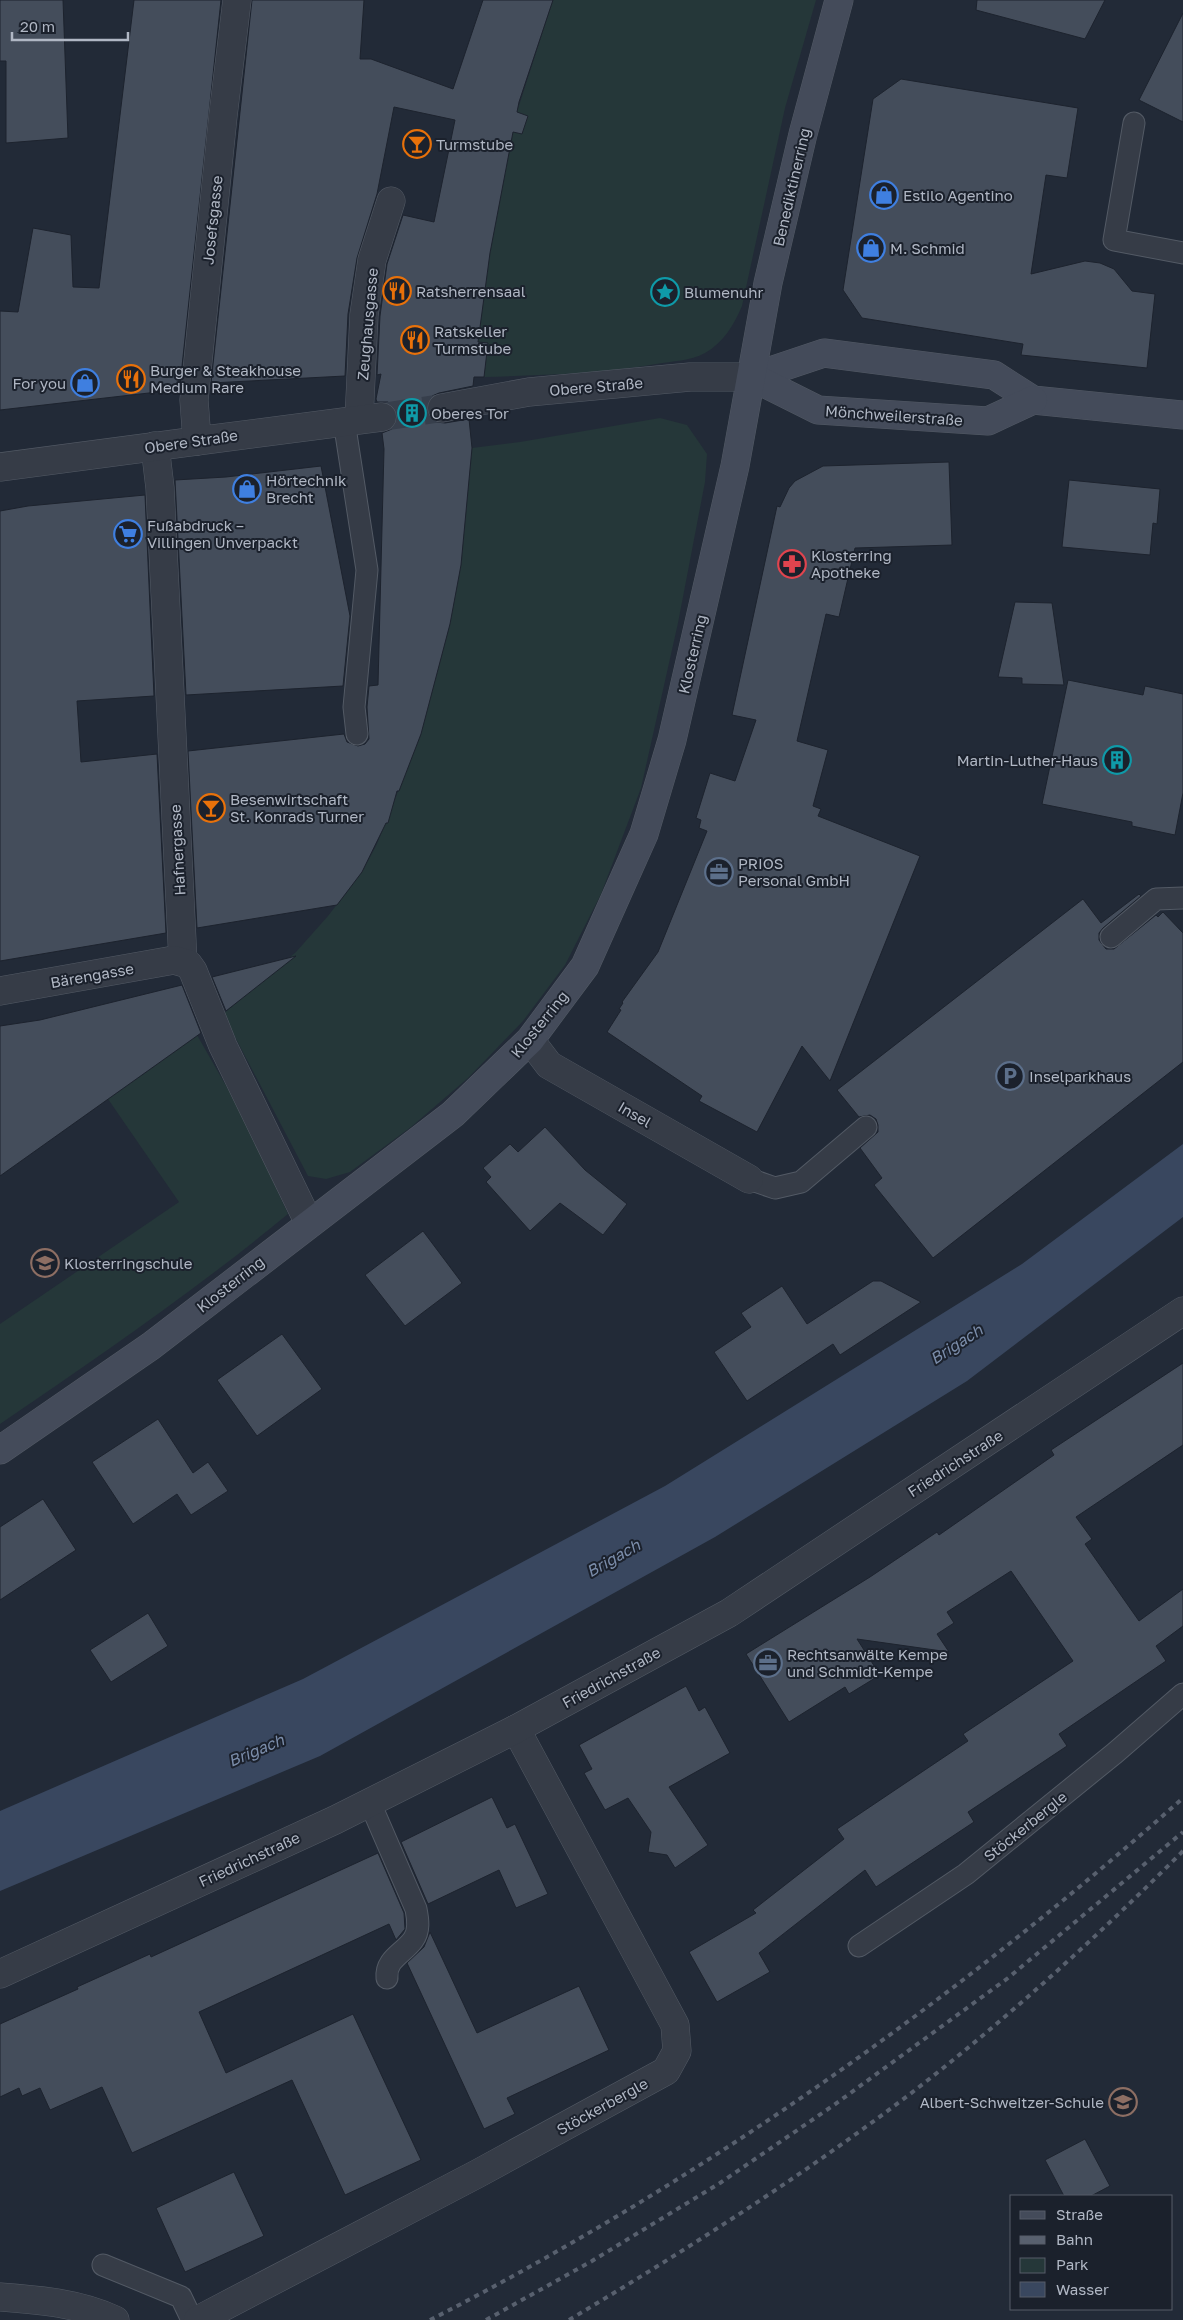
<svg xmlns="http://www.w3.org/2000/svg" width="1183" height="2320" font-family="'Golos Text',sans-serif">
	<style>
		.green { fill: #253739 }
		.water { fill: #39475f }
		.building { fill: #444d5b; stroke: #1d232e }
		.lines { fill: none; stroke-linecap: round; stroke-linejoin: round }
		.minor-tunnel { stroke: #373f4c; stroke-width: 28; stroke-dasharray: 28 14; stroke-linecap: butt }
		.service-casing { stroke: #535a65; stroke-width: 23 }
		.pedestrian-casing { stroke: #535a65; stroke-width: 29 }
		.minor-casing { stroke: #535a65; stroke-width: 29 }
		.tertiary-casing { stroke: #535a65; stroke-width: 29 }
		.secondary-casing { stroke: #535a65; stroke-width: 29 }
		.service { stroke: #363c47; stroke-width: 21 }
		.pedestrian { stroke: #363c47; stroke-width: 28 }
		.minor { stroke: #363c47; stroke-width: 28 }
		.tertiary { stroke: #363c47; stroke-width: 28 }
		.secondary { stroke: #444b5a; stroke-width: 28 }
		.rail { stroke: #58606e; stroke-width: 4; stroke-dasharray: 5 5; stroke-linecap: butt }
		.labels { text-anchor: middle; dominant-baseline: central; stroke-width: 4; stroke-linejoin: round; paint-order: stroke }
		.poi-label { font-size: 15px; fill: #b0b7c4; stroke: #1b212c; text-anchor: start }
		.street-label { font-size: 15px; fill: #b0b7c4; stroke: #1b212c }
		.water-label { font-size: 16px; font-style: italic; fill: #7b8daa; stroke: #1b212c }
	</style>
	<rect width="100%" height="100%" fill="#222a37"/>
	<g class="green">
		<path d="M553 0H816L785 108 742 306C734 325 723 343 705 353 690 361 673 361 656 364 599 374 542 375 484 377L488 343 478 342 490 253 515 118Z"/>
		<path d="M660 418 687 425 707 454 705 482 678 623 641 788 601 894 565 965 523 1021 468 1078 411 1127 350 1172 326 1179 308 1176 223 1014 296 952 328 916 362 872 377 844 421 734 450 624 461 565 472 448 520 442Z"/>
		<path d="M197 1035 241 1112 288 1214C196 1290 98 1357 0 1424V1324L179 1202 108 1099Z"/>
	</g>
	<path class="water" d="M1183 1144V1217L967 1381 715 1537 320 1756 0 1891V1811L303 1679 665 1486 1022 1264Z"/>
	<g class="building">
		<path d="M0 0H63L68 138 6 143V61H0Z"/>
		<path d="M134 0H221L180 385H175V390L0 410V311L18 312 33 228 71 235 73 287 99 288Z"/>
		<path d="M252 0H364L360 59H371L453 89 483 0H553L519 102 517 112 528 116 522 134 513 132 490 253 478 342 488 343 484 377H474L473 386 439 393 432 396 427 403V410L430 418 436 422 445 423 469 419 472 448 461 565 450 624 421 734 399 791H397L388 823H386L362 872 337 905 197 928 188 751 344 734 347 742 358 746 365 744 369 739 367 707 369 686 378 685 384 449 382 433 392 429 397 423 398 415 394 407 388 402H377L376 399 381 374 377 375 380 316 387 264 403 215 434 222 455 120 394 107 377 194 357 258 348 314 345 376 211 383Z"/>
		<path d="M977 0H1105L1085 39 976 10Z"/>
		<path d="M1183 13V122L1139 100Z"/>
		<path d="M901 79 1078 108 1067 178 1046 175 1031 274 1085 261 1100 263 1114 269 1132 291 1155 294 1147 368 1021 355 1023 344 862 318 843 290 873 99Z"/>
		<path d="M949 462 952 545 855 548 839 617 826 614 797 741 828 750 813 806 821 809 818 816 920 856 830 1081 802 1046 757 1132 699 1101 702 1096 607 1032 621 1010 619 1009 623 1003 622 1002 658 952 707 831 699 828 701 820 696 818 710 773 735 781 756 720 732 715 777 506 780 507 789 488 795 481 823 466Z"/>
		<path d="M321 466 350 616 343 686 186 695 175 480 226 477Z"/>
		<path d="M1069 480 1160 489 1157 524 1153 523 1150 555 1062 547Z"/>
		<path d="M145 495 154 696 77 701 81 762 157 754 166 933 0 961V511L28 506Z"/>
		<path d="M1015 602 1052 603 1064 685 1022 684V678L998 677Z"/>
		<path d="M1068 680 1143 695 1145 686 1183 694V793L1175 835 1132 826V822L1042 804Z"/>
		<path d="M1139 894 1141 896 1103 928 1099 933V940L1106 949H1114L1156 915 1158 917 1163 912 1183 933V1062L933 1258 874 1185 882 1178 860 1148 878 1132V1125L876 1119 870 1115 859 1117 837 1090 1083 899 1101 923Z"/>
		<path d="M296 956 226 1011 212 977Z"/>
		<path d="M182 985 201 1033 0 1176V1026L40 1020Z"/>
		<path d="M545 1127 585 1170 627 1204 603 1235 560 1203 530 1231 486 1182 491 1177 483 1168 510 1144 518 1152Z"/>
		<path d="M423 1231 462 1283 405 1326 365 1275Z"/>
		<path d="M873 1281H881L921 1302 840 1355 833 1344 747 1401 714 1352 751 1327 741 1313 782 1286 807 1324Z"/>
		<path d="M282 1334 322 1389 257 1436 217 1380Z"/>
		<path d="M1183 1363V1445L1076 1517 1092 1539 1085 1544 1139 1621 1183 1589V1626L1156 1646 1166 1661 1059 1734 1067 1746 968 1812 974 1822 876 1887 865 1870 759 1953 770 1972 717 2002 689 1952 756 1913 753 1910 844 1839 837 1829 968 1741 963 1734 1073 1661 1011 1571 947 1612 954 1623 937 1634 949 1652 857 1639 880 1675 849 1694 845 1687 789 1722 746 1654 870 1577 937 1532 939 1535 1054 1455 1051 1450Z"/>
		<path d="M158 1419 193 1473 208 1462 228 1491 191 1515 177 1494 133 1524 92 1462Z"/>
		<path d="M43 1499 76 1550 0 1600V1527Z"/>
		<path d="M148 1613 168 1646 111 1682 90 1650Z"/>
		<path d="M686 1686 699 1711 705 1707 730 1753 669 1787 708 1845 675 1868 667 1855 648 1852 651 1832 628 1798 605 1810 584 1773 592 1769 579 1745Z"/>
		<path d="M492 1797 507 1828 515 1824 548 1894 516 1908 499 1870 428 1904 401 1842Z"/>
		<path d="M378 1853 404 1913 405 1929 396 1940 389 1924 199 2012 226 2073 353 2014 421 2160 345 2195 292 2080 132 2153 102 2087 50 2110 40 2088 22 2096 19 2088 0 2097V2024L78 1989 77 1987 150 1954 151 1957Z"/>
		<path d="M430 1932 477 2033 579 1986 609 2050 507 2098 515 2114 484 2129 407 1963 424 1947Z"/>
		<path d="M1085 2139 1110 2186 1091 2196H1064L1045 2160Z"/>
		<path d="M234 2172 264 2236 185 2272 156 2208Z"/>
	</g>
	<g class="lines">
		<path class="minor-tunnel" d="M382 417 442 408"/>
		<defs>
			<g id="service">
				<path d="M1134 123 1114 240 1183 253"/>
				<path d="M344 421 367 570 354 707 357 734"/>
				<path d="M1111 937 1156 899 1183 898"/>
				<path d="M749 1179 775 1188 801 1182 866 1127"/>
				<path d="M370 1803 416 1909C418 1919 420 1931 413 1940 404 1953 385 1959 387 1978"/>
				<path d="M859 1946 966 1874 1115 1753 1183 1694"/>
				<path d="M103 2265 181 2297 192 2320"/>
			</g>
			<g id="pedestrian">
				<path d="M359 419 364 315 372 260 391 201"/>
				<path d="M155 446 160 488 183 962"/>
				<path d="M0 467 197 441"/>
			</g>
			<g id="minor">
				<path d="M237 0 223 116 194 400 197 441 382 417"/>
				<path d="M442 408 529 392 690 377H752"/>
				<path d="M0 991 174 960 188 964 193 971 223 1046 309 1223"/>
				<path d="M530 1040 549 1065 749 1179"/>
				<path d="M0 2297C40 2300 79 2303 115 2320"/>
				<path d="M198 2320 477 2174 666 2071 677 2051 675 2025 516 1729"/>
			</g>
			<path id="tertiary" d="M0 1974 335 1820 516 1729 729 1613 1183 1311"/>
			<g id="secondary">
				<path d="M752 377 824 353 994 375 1033 400 1183 415"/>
				<path d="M752 377 818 410 988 421 1033 400"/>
				<path d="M0 1450 151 1346 453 1114 530 1040 585 966 644 834 672 740 735 466 768 283 803 134 839 0"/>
			</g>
		</defs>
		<use href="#service" class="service-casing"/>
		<use href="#pedestrian" class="pedestrian-casing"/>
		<use href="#minor" class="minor-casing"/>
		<use href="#tertiary" class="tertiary-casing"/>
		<use href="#secondary" class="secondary-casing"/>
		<use href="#service" class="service"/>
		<use href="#pedestrian" class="pedestrian"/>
		<use href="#minor" class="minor"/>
		<use href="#tertiary" class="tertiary"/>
		<use href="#secondary" class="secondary"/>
		<g class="rail">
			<path d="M430 2320C702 2181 955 2000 1183 1798"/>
			<path d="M486 2320 592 2261 720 2183 834 2105 1008 1978 1183 1832"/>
			<path d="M569 2320C686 2250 801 2177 910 2094 1006 2020 1097 1937 1183 1851"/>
		</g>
	</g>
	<defs>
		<symbol id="bar-ring" viewBox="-11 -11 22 22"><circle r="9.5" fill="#1b212c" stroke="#e8710a" stroke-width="1.5"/><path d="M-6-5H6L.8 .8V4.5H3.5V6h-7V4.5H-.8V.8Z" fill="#e8710a"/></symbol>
		<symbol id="shop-ring" viewBox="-11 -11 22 22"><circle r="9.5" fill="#1b212c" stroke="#3f7fe0" stroke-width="1.5"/><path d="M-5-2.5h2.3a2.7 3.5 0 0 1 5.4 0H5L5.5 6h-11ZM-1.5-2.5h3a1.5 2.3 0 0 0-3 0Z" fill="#3f7fe0"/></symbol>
		<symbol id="restaurant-ring" viewBox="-11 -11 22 22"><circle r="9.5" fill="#1b212c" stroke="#e8710a" stroke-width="1.5"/><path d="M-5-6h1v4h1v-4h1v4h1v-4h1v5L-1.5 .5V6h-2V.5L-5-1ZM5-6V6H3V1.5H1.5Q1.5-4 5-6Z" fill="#e8710a"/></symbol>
		<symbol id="sight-ring" viewBox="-11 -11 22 22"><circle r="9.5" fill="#1b212c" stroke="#0f9aa8" stroke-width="1.5"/><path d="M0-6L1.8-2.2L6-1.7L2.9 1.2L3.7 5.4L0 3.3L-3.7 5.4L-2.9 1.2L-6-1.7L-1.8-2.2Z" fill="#0f9aa8"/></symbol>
		<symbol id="building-ring" viewBox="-11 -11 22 22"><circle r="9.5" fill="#1b212c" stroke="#0f9aa8" stroke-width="1.5"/><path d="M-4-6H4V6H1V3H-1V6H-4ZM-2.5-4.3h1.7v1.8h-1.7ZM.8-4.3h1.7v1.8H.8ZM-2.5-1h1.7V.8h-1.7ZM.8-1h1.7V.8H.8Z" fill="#0f9aa8"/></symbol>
		<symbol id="supermarket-ring" viewBox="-11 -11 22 22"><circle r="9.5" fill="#1b212c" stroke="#3f7fe0" stroke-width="1.5"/><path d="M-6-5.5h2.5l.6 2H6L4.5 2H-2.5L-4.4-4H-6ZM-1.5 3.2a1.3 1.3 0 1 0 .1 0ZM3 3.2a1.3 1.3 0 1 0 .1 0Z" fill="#3f7fe0"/></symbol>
		<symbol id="pharmacy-ring" viewBox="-11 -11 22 22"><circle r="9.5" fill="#1b212c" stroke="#e0444e" stroke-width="1.5"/><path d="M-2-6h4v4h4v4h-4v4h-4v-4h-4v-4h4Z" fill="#e0444e"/></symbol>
		<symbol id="office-ring" viewBox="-11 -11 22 22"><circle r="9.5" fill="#1b212c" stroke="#5c6f8a" stroke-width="1.5"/><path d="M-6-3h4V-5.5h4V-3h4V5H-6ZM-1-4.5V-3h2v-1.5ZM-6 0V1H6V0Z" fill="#5c6f8a"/></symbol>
		<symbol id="parking-ring" viewBox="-11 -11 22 22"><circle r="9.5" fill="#1b212c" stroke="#5c6f8a" stroke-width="1.5"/><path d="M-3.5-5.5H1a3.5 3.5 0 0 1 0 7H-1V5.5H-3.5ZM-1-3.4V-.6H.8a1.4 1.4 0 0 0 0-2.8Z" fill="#5c6f8a"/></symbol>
		<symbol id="school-ring" viewBox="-11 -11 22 22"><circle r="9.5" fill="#1b212c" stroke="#8d6e63" stroke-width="1.5"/><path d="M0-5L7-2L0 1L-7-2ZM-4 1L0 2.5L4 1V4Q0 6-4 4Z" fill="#8d6e63"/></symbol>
	</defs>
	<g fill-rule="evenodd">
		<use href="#bar-ring" x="401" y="128" width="32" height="32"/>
		<use href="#shop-ring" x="868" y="179" width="32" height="32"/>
		<use href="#shop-ring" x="855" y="232" width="32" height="32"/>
		<use href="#restaurant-ring" x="381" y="275" width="32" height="32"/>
		<use href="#sight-ring" x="649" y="276" width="32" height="32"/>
		<use href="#restaurant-ring" x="399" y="324" width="32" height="32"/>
		<use href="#restaurant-ring" x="115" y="363" width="32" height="32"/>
		<use href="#shop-ring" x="69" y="367" width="32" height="32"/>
		<use href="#building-ring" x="396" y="397" width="32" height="32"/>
		<use href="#shop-ring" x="231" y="473" width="32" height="32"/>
		<use href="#supermarket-ring" x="112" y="518" width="32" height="32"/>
		<use href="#pharmacy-ring" x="776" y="548" width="32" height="32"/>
		<use href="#building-ring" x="1101" y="744" width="32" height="32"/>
		<use href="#bar-ring" x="195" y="792" width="32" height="32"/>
		<use href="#office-ring" x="703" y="856" width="32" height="32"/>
		<use href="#parking-ring" x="994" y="1060" width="32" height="32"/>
		<use href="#school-ring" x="29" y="1247" width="32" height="32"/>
		<use href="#office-ring" x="752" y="1647" width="32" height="32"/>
		<use href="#school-ring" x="1107" y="2086" width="32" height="32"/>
	</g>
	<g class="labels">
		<g class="poi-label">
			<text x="436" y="144">Turmstube</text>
			<text x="903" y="195">Estilo Agentino</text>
			<text x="890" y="248">M. Schmid</text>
			<text x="416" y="291">Ratsherrensaal</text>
			<text x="684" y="292">Blumenuhr</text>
			<text x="434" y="331">Ratskeller<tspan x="434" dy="17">Turmstube</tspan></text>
			<text x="150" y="370">Burger &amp; Steakhouse<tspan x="150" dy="17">Medium Rare</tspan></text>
			<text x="66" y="383" text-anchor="end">For you</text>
			<text x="431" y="413">Oberes Tor</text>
			<text x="266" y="480">Hörtechnik<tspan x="266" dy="17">Brecht</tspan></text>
			<text x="147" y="525">Fußabdruck –<tspan x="147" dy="17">Villingen Unverpackt</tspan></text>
			<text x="811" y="555">Klosterring<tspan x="811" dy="17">Apotheke</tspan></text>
			<text x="1098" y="760" text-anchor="end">Martin-Luther-Haus</text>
			<text x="230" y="799">Besenwirtschaft<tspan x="230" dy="17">St. Konrads Turner</tspan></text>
			<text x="738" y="863">PRIOS<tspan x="738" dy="17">Personal GmbH</tspan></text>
			<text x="1029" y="1076">Inselparkhaus</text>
			<text x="64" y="1263">Klosterringschule</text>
			<text x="787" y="1654">Rechtsanwälte Kempe<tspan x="787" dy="17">und Schmidt-Kempe</tspan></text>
			<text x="1104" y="2102" text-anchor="end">Albert-Schweitzer-Schule</text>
		</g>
		<g class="street-label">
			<text transform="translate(791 187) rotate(-77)">Benediktinerring</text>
			<text transform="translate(212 220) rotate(-84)">Josefsgasse</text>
			<text transform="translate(367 324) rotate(-85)">Zeughausgasse</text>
			<text transform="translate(596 386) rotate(-5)">Obere Straße</text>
			<text transform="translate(894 415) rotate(4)">Mönchweilerstraße</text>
			<text transform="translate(191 441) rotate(-8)">Obere Straße</text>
			<text transform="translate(692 654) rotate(-77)">Klosterring</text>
			<text transform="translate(177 850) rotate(-93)">Hafnergasse</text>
			<text transform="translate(92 975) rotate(-10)">Bärengasse</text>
			<text transform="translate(539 1024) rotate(-51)">Klosterring</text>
			<text transform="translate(635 1114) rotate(30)">Insel</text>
			<text transform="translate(230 1284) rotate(-38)">Klosterring</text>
			<text transform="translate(955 1463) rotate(-33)">Friedrichstraße</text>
			<text transform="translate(611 1677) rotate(-29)">Friedrichstraße</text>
			<text transform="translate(1025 1826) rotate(-39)">Stöckerbergle</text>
			<text transform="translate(249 1859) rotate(-25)">Friedrichstraße</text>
			<text transform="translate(602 2106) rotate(-29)">Stöckerbergle</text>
		</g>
		<g class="water-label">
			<text transform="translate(956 1344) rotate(-33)">Brigach</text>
			<text transform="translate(613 1558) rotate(-30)">Brigach</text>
			<text transform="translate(256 1750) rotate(-23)">Brigach</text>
		</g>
	</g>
	<rect x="1010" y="2195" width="162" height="115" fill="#1b212c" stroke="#575d69"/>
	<rect x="1020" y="2211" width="25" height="8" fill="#444b5a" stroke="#575d69"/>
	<text x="1056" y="2220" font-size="15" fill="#b0b7c4">Straße</text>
	<rect x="1020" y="2236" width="25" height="8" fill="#58606e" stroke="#575d69"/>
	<text x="1056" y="2245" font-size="15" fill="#b0b7c4">Bahn</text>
	<rect x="1020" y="2258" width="25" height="15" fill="#253739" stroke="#575d69"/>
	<text x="1056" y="2270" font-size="15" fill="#b0b7c4">Park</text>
	<rect x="1020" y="2282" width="25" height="15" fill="#39475f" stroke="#575d69"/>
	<text x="1056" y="2295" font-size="15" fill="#b0b7c4">Wasser</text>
	<path d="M12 32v8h116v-8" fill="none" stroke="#b0b7c4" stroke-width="2.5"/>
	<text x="20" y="32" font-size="15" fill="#b0b7c4" stroke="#1b212c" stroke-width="4" paint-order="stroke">20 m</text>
</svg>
